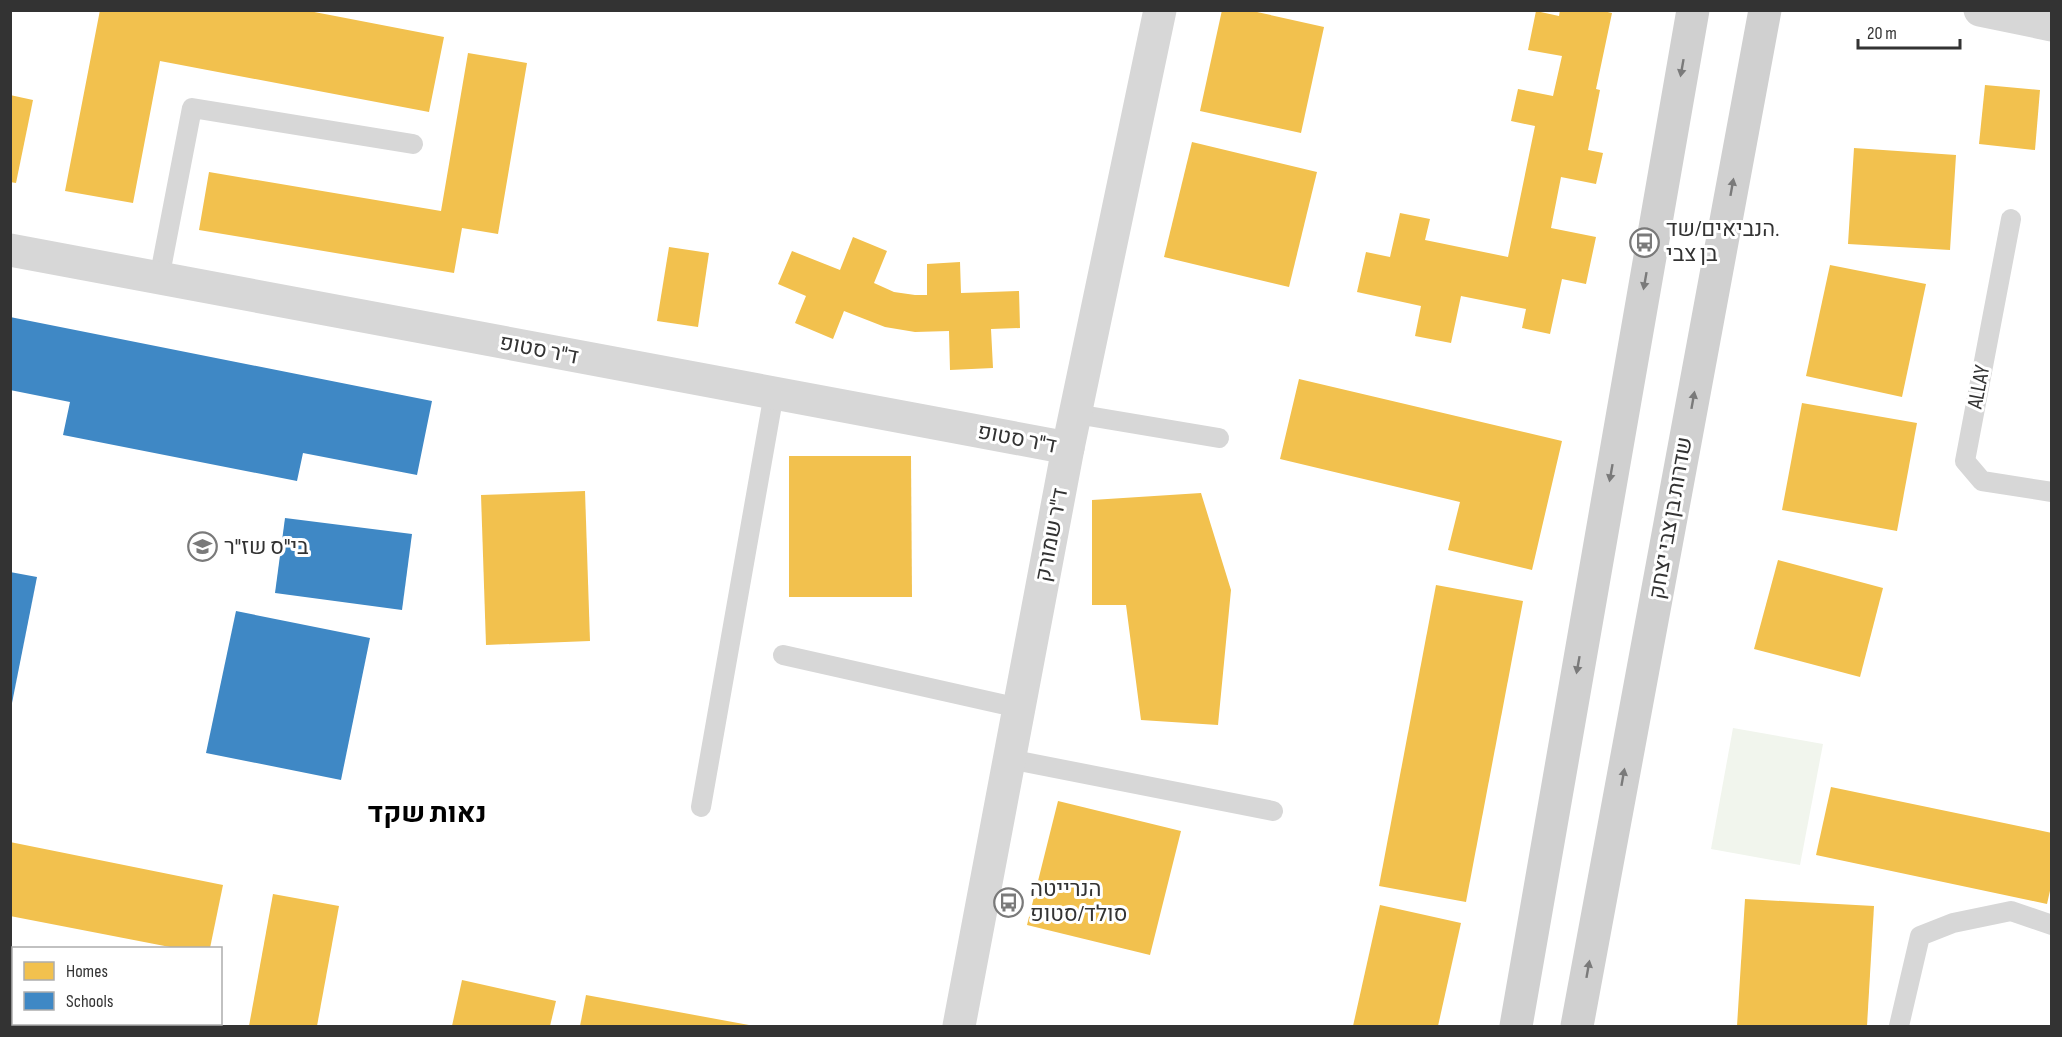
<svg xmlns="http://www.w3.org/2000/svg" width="2062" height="1037" font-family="'Sofia Sans Condensed',Heebo,sans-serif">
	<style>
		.green { fill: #f1f5ed }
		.homes { fill: #f2c14e }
		.schools { fill: #3f88c5 }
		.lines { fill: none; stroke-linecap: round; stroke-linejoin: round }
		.service { stroke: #d7d7d7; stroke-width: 20 }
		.minor { stroke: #d7d7d7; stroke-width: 33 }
		.tertiary { stroke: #d7d7d7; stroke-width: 33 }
		.secondary { stroke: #d0d0d0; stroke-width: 33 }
		.oneway { fill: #7a7a7a }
		.labels { text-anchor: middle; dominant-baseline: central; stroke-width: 6; stroke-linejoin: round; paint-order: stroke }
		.poi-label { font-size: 22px; fill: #333; stroke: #fff; text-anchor: start }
		.street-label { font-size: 22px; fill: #333; stroke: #fff }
		.district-label { font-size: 28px; font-weight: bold; fill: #000; stroke: #fff }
	</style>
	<rect width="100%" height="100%" fill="#fff"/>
	<path class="green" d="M1733 728 1823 744 1800 865 1711 849Z"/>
	<g class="homes">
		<path d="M100 10H304L444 37 429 112 160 61 133 203 65 191Z"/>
		<path d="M1222 10H1248L1324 27 1301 133 1200 111Z"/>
		<path d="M1560 10H1599L1612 13 1596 89 1600 90 1588 150 1603 153 1596 184 1561 177 1551 228 1596 237 1586 284 1562 279 1550 334 1522 328 1526 309 1461 296 1451 343 1415 336 1421 306 1357 292 1366 252 1390 257 1400 213 1430 219 1425 240 1508 257 1535 126 1511 121 1518 89 1553 96 1562 56 1528 50 1536 11 1559 16Z"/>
		<path d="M468 53 527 63 498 234 462 228 454 273 199 230 209 172 441 211Z"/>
		<path d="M1985 85 2040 90 2035 150 1979 144Z"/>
		<path d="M10 95 33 100 16 183 10 182Z"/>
		<path d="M1192 142 1317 172 1289 287 1164 257Z"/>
		<path d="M1854 148 1956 155 1950 250 1848 244Z"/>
		<path d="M853 237 887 251 874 283 894 292 915 295H927V264L960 262 961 293 1019 291 1020 328 991 329 993 368 950 370 949 331 915 332 885 327 844 311 833 339 795 323 806 296 778 284 792 251 840 270Z"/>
		<path d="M669 247 709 253 698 327 657 321Z"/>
		<path d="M1830 265 1926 284 1902 397 1806 376Z"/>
		<path d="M1299 379 1562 441 1532 570 1448 550 1460 502 1280 459Z"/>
		<path d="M1802 403 1917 423 1897 531 1782 510Z"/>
		<path d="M789 456H911L912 597H789Z"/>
		<path d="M585 491 590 641 486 645 481 495Z"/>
		<path d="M1201 493 1231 590 1218 725 1141 720 1126 605H1092V500Z"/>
		<path d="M1778 560 1883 588 1860 677 1754 649Z"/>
		<path d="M1436 585 1523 601 1466 902 1379 886Z"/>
		<path d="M1831 787 2052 833V882L2047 904 1816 855Z"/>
		<path d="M1058 801 1181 831 1150 955 1027 925Z"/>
		<path d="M10 842 223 885 210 948H175L10 916Z"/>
		<path d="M273 894 339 906 317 1026H249Z"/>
		<path d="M1745 899 1874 906 1867 1026H1737Z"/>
		<path d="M1380 905 1461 923 1438 1026H1353Z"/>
		<path d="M462 980 556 1001 550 1026H452Z"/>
		<path d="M586 995 749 1025V1026H580Z"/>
	</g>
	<g class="schools">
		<path d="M10 317 432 401 417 475 303 453 297 481 63 435 70 402 10 390Z"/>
		<path d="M285 518 412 534 402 610 275 593Z"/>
		<path d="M10 572 37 577 12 703H10Z"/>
		<path d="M236 611 370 638 341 780 206 753Z"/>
	</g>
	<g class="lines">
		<g class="service">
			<path d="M2011 219 1965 461 1982 481 2052 492"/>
			<path d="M159 279 192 108 413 144"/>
			<path d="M1076 414 1219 438"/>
			<path d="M783 655 1019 708"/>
			<path d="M1009 759 1273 811"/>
			<path d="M701 807 774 393"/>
			<path d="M101 1024 117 1026"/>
			<path d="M1899 1026 1920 936 1953 923 2011 911 2052 925"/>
		</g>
		<g class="minor">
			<path d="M10 250 1068 448"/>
			<path d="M959 1026 1068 448 1160 10"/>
		</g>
		<path class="tertiary" d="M1980 10 2052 25"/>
		<g class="secondary">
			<path d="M1516 1026 1693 10"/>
			<path d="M1577 1026 1765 10"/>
		</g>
	</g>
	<defs><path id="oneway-solid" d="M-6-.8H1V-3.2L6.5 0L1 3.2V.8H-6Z" transform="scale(1.5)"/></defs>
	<g class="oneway">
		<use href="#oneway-solid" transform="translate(1682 68) rotate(100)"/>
		<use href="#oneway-solid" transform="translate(1732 187) rotate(-80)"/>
		<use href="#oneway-solid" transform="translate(1645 281) rotate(100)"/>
		<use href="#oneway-solid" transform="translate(1693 400) rotate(-80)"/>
		<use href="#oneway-solid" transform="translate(1611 473) rotate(100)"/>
		<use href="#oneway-solid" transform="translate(1578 665) rotate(100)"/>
		<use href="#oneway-solid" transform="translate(1623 777) rotate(-80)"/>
		<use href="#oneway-solid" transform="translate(1588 969) rotate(-80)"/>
	</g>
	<defs>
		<symbol id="bus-ring" viewBox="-11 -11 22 22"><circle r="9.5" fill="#fff" stroke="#7a7a7a" stroke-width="1.5"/><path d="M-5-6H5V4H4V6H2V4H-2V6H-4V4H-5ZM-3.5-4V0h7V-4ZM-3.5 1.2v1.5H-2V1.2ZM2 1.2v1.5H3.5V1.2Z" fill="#7a7a7a"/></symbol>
		<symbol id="school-ring" viewBox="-11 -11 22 22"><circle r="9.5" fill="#fff" stroke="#7a7a7a" stroke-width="1.5"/><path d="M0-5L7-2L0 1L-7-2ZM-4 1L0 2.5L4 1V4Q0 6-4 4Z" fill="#7a7a7a"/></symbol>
	</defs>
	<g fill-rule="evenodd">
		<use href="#bus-ring" x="1628" y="226" width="33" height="33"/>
		<use href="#school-ring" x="186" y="530" width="33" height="33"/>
		<use href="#bus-ring" x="992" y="886" width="33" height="33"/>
	</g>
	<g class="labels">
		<g class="poi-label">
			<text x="1666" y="229">הנביאים/שד.<tspan x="1666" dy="25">בן צבי</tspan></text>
			<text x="224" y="547">בי"ס שז"ר</text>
			<text x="1030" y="889">הנרייטה<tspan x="1030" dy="25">סולד/סטופ</tspan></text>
		</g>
		<g class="street-label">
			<text transform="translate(539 350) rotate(11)">ד"ר סטופ</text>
			<text transform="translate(1979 387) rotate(-79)">ALLAY</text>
			<text transform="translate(1017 439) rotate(11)">ד"ר סטופ</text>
			<text transform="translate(1671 518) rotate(-80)">שדרות בן צבי יצחק</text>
			<text transform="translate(1052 535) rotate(-79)">ד"ר שמורק</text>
		</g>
		<g class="district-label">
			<text x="427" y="813">נאות שקד</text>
		</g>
	</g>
	<rect width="2062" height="1037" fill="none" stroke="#333333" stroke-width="24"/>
	<rect x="12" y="947" width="210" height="78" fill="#ffffff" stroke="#adadad" stroke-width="1.5"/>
	<rect x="24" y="962" width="30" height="18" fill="#f2c14e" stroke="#adadad" stroke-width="1.5"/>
	<text x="66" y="977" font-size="18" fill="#333333">Homes</text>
	<rect x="24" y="992" width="30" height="18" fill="#3f88c5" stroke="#adadad" stroke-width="1.5"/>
	<text x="66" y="1007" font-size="18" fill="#333333">Schools</text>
	<path d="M1858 39v9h102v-9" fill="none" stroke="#333333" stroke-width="3"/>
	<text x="1867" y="39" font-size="18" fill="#333333" stroke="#ffffff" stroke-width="4.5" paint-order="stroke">20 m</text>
</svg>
